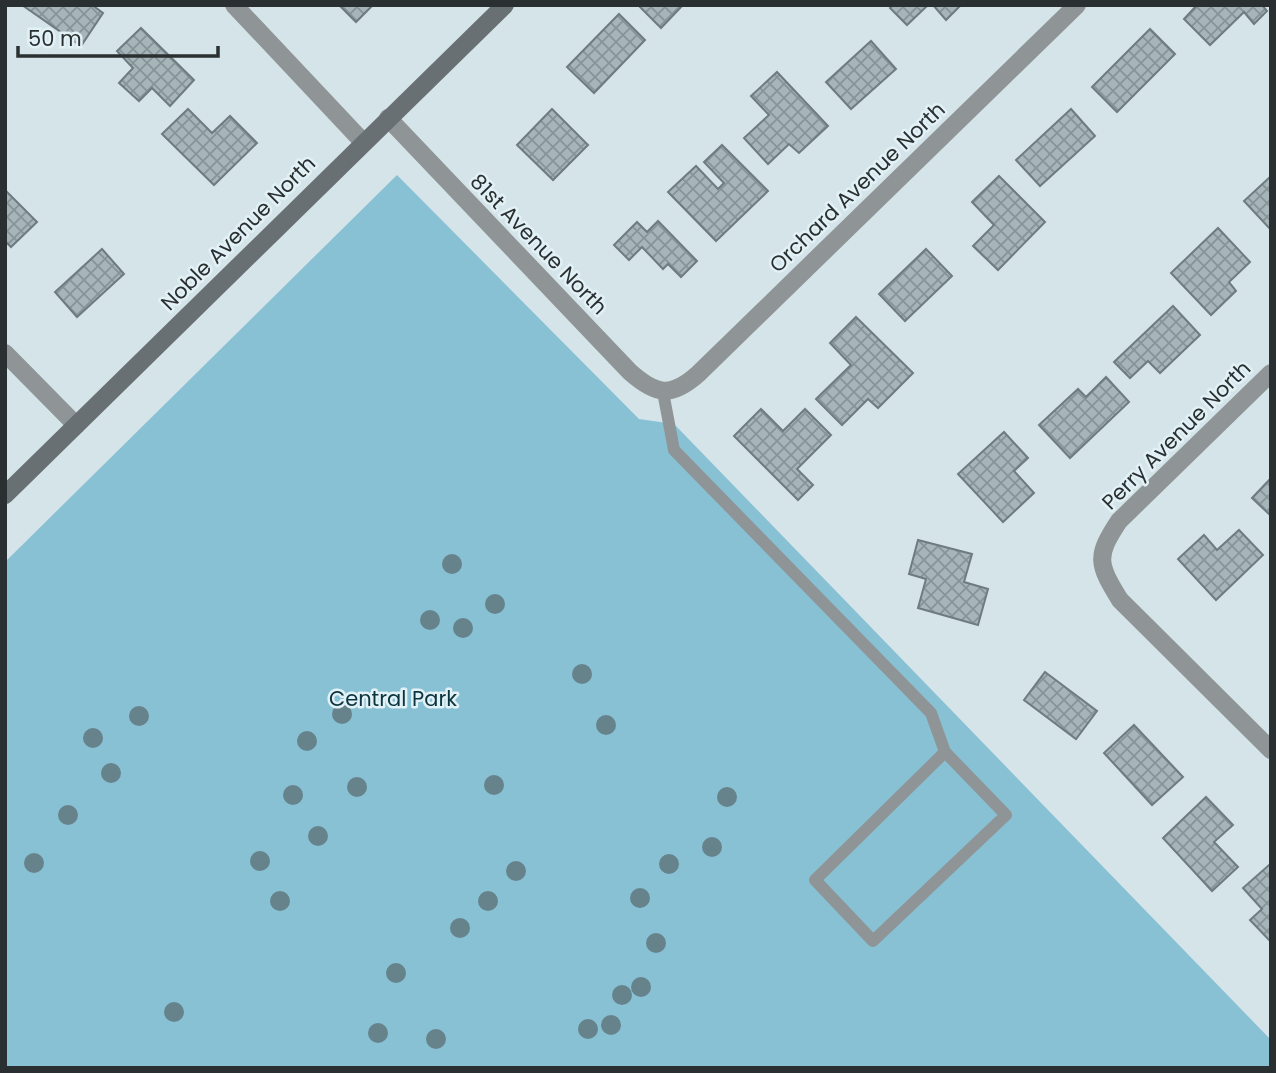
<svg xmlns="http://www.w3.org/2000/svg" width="1276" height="1073" font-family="Poppins,sans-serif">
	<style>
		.green { fill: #88c1d4 }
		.building { fill: url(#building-cross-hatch); stroke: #6e7b80; stroke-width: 2 }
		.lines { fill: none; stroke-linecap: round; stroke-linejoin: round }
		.lane { stroke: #8f9597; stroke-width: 12 }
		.street { stroke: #8f9597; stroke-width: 18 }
		.secondary { stroke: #687073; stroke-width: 18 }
		.tree { fill: #66838c }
		.labels { text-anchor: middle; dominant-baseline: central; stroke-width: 5; stroke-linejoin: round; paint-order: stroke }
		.street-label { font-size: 21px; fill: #2a3031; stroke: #e2f1f6 }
		.park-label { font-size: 21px; fill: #0b343f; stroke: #e2f1f6 }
	</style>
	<defs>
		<pattern id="building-cross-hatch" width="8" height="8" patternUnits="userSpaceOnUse" patternTransform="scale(1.75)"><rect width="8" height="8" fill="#a6b5b9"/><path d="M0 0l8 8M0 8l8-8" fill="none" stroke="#879497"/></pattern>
	</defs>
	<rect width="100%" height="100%" fill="#d5e4e9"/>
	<path class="green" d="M397 175 639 419 674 424 1271 1040V1068H5V562Z"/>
	<g class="building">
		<path d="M22 5H92L103 13 81 46Z"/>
		<path d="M339 5H373L356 22Z"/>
		<path d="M638 5H683L661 28Z"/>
		<path d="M893 5H928L907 25 890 8Z"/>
		<path d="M933 5H961L946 20Z"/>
		<path d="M1197 5H1262L1267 11 1254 24 1244 12 1210 45 1184 19Z"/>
		<path d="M619 14 645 40 594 93 567 67Z"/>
		<path d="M141 28 194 80 170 106 152 88 139 101 119 83 133 68 117 51Z"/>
		<path d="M1150 29 1175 54 1117 112 1092 87Z"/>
		<path d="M871 41 896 69 851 109 826 82Z"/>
		<path d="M777 72 828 126 799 153 789 144 768 164 744 138 769 115 751 96Z"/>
		<path d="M188 109 212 133 230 116 257 143 214 185 162 134Z"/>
		<path d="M552 109 588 145 553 180 517 145Z"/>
		<path d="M1071 109 1095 136 1040 186 1016 160Z"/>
		<path d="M722 145 768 191 716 241 668 192 696 166 718 189 724 183 704 162Z"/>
		<path d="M999 176 1045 222 998 270 973 246 994 225 972 202Z"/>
		<path d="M1271 176V230L1244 201Z"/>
		<path d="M5 190 37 222 11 247 5 241Z"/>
		<path d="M658 221 697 261 681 277 668 264 663 269 642 247 629 260 614 245 637 222 647 232Z"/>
		<path d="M1218 228 1250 262 1229 282 1236 291 1211 315 1171 273Z"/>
		<path d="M102 249 124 274 77 317 55 292Z"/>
		<path d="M926 249 952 276 905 321 879 294Z"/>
		<path d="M1173 306 1200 335 1160 373 1148 361 1130 378 1114 362Z"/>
		<path d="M856 317 913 373 878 408 868 399 842 425 816 399 851 365 830 343Z"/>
		<path d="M1106 377 1129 402 1070 458 1039 425 1078 389 1086 397Z"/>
		<path d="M761 409 783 431 805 409 831 435 797 469 813 485 798 500 734 436Z"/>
		<path d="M1004 432 1028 458 1014 471 1034 493 1003 522 958 474Z"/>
		<path d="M1271 478V516L1252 498Z"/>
		<path d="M1239 530 1263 555 1216 600 1178 559 1204 535 1217 550Z"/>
		<path d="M918 540 972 554 964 582 988 589 978 625 918 608 926 579 909 574Z"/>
		<path d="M1045 672 1097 711 1076 739 1024 700Z"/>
		<path d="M1134 725 1183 777 1152 805 1104 753Z"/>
		<path d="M1206 797 1233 825 1214 842 1238 867 1212 891 1163 838Z"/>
		<path d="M1269 865 1271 867V942L1250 920 1262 909 1243 888Z"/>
	</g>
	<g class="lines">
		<path class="lane" d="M663 392 674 450 931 713 945 752 815 880 873 941 1006 815 945 752"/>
		<g class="street">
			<path d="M234 5 363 142"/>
			<path d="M388 118 630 372C656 395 671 398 698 374L1077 5"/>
			<path d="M5 353 76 425"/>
			<path d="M1271 373 1119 521C1095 557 1098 564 1120 600L1271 750"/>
		</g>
		<path class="secondary" d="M5 495 505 5"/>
	</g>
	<g class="tree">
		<circle cx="452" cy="564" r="10"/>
		<circle cx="495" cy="604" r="10"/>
		<circle cx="430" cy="620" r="10"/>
		<circle cx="463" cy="628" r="10"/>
		<circle cx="582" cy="674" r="10"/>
		<circle cx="342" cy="714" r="10"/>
		<circle cx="139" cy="716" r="10"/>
		<circle cx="606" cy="725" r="10"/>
		<circle cx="93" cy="738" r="10"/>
		<circle cx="307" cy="741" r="10"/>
		<circle cx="111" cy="773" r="10"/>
		<circle cx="494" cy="785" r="10"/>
		<circle cx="357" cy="787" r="10"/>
		<circle cx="293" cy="795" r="10"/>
		<circle cx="727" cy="797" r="10"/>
		<circle cx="68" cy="815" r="10"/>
		<circle cx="318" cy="836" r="10"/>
		<circle cx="712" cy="847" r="10"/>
		<circle cx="260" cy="861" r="10"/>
		<circle cx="34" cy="863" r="10"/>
		<circle cx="669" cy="864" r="10"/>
		<circle cx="516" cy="871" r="10"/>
		<circle cx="640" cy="898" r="10"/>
		<circle cx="280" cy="901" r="10"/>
		<circle cx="488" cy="901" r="10"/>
		<circle cx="460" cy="928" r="10"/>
		<circle cx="656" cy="943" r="10"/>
		<circle cx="396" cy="973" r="10"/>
		<circle cx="641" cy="987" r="10"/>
		<circle cx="622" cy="995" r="10"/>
		<circle cx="174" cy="1012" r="10"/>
		<circle cx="611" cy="1025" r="10"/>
		<circle cx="588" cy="1029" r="10"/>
		<circle cx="378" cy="1033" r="10"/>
		<circle cx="436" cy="1039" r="10"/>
	</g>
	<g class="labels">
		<g class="street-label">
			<text transform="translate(857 187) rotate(-44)">Orchard Avenue North</text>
			<text transform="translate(238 233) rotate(-45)">Noble Avenue North</text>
			<text transform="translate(539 244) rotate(46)">81st Avenue North</text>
			<text transform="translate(1176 435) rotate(-45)">Perry Avenue North</text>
		</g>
		<g class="park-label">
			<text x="393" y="698">Central Park</text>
		</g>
	</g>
	<rect width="1276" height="1073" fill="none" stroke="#2a3031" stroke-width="14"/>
	<path d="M18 46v10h200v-10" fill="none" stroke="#2a3031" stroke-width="3.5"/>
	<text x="28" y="46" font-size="21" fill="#2a3031" stroke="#e2f1f6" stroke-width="5" paint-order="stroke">50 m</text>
</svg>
